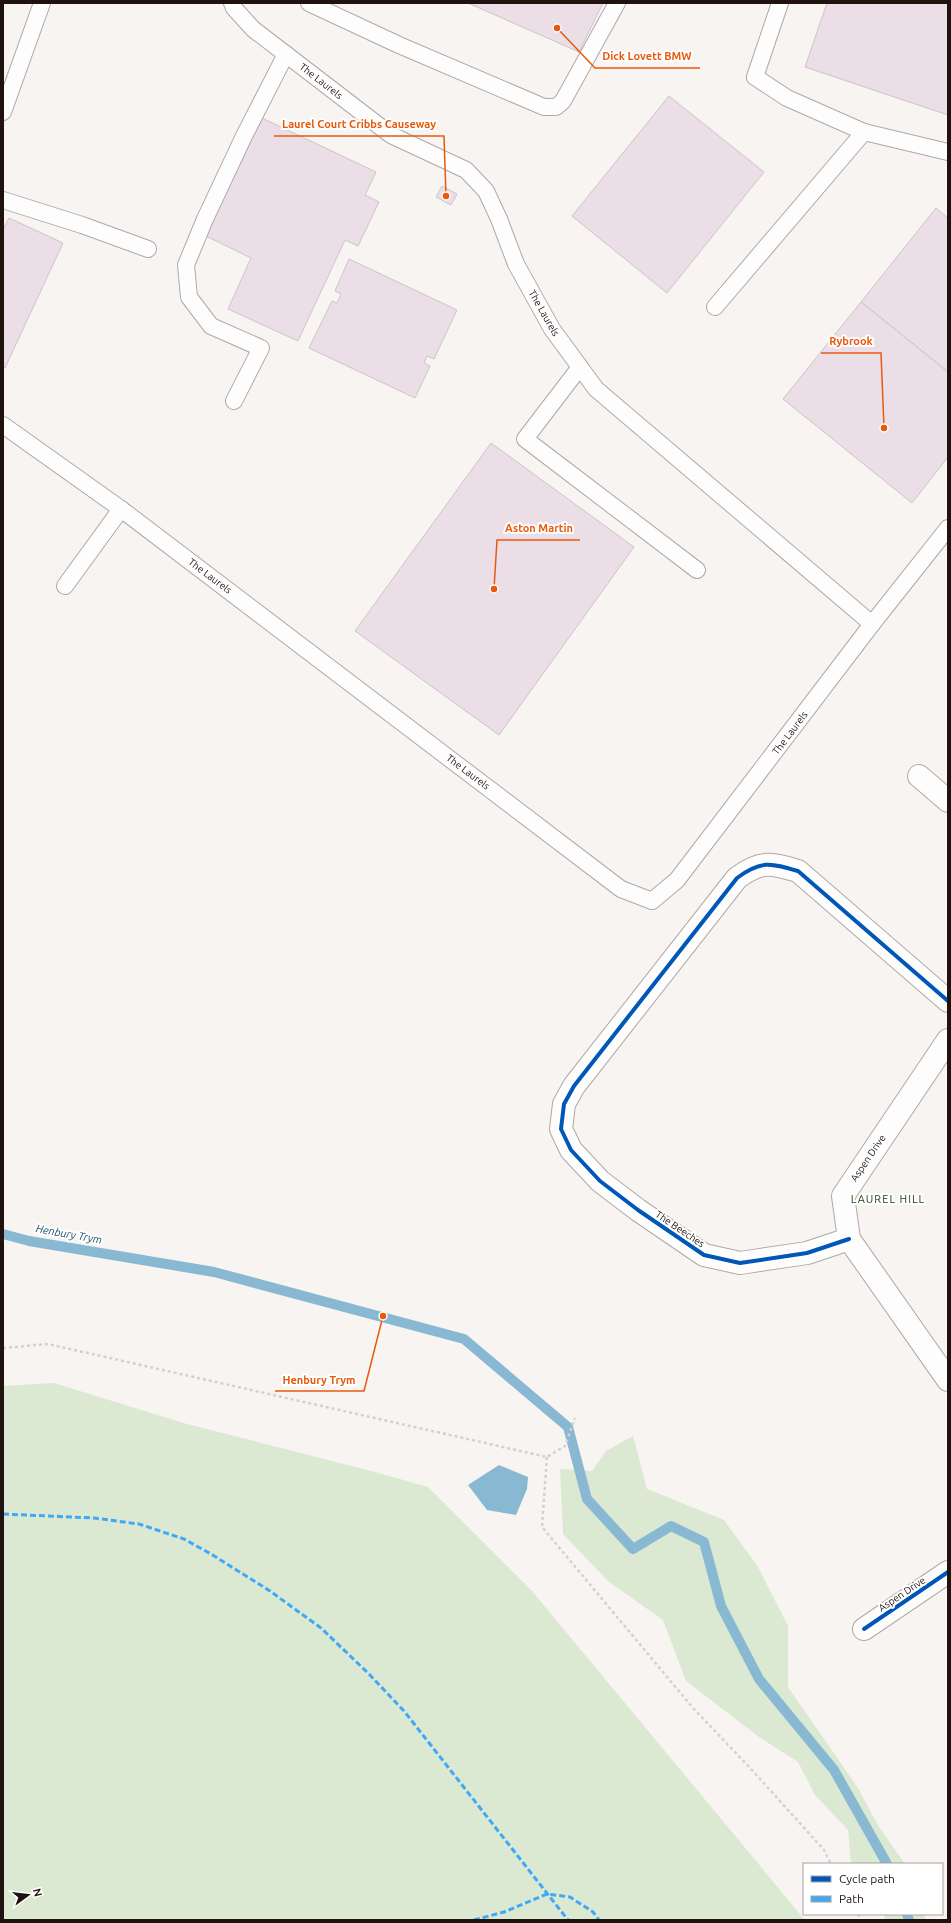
<svg xmlns="http://www.w3.org/2000/svg" width="951" height="1923" font-family="Ubuntu,sans-serif">
	<style>
		.green { fill: #dbe9d3 }
		.water { fill: #89b8d2 }
		.lines { fill: none; stroke-linecap: round; stroke-linejoin: round }
		.stream { stroke: #89b8d2; stroke-width: 10 }
		.building { fill: #ecdee6; stroke: #ccc4c8 }
		.lane-casing { stroke: #b0a8a5; stroke-width: 18 }
		.street-casing { stroke: #b0a8a5; stroke-width: 24 }
		.path { stroke: #d2d0d0; stroke-width: 2.5; stroke-dasharray: 3 3; stroke-linecap: butt }
		.lane { stroke: #fefdfd; stroke-width: 16 }
		.street { stroke: #fefdfd; stroke-width: 22 }
		.quiet { stroke: #3fa9f5; stroke-width: 3; stroke-dasharray: 6 3; stroke-linecap: butt }
		.cycleway-casing { stroke: #fff; stroke-width: 6 }
		.cycleway { stroke: #0057b8; stroke-width: 4 }
		.labels { text-anchor: middle; dominant-baseline: central; stroke-width: 4; stroke-linejoin: round; paint-order: stroke }
		.street-label { font-size: 10px; fill: #20130f; stroke: #fff }
		.neighbourhood-label { font-size: 11px; letter-spacing: 1px; fill: #1d3a0a; stroke: #fff }
		.water-label { font-size: 11px; font-style: italic; fill: #19516b; stroke: #fff }
		.leader { fill: none; stroke: #e8590c; stroke-width: 1.5 }
		.callout-dot { fill: #e8590c; stroke: #fff; stroke-width: 1.5 }
		.callout-label { font-size: 11px; text-anchor: middle; font-weight: bold; fill: #e8590c; stroke: #fff; stroke-width: 4; stroke-linejoin: round; paint-order: stroke }
	</style>
	<rect width="100%" height="100%" fill="#f8f4f2"/>
	<g class="green">
		<path d="M54 1383 187 1424 375 1472 428 1487 532 1591 805 1920H3V1386Z"/>
		<path d="M633 1436 647 1489 724 1520 758 1567 788 1626V1687L858 1788 879 1827 905 1864H851L848 1830 815 1795 798 1762 759 1737 686 1681 663 1620 609 1582 563 1534 560 1469 592 1471 606 1451Z"/>
		<path d="M884 1914H924L926 1920H885Z"/>
	</g>
	<path class="water" d="M499 1465 528 1477 527 1489 516 1515 487 1510 468 1485Z"/>
	<g class="lines">
		<g class="stream">
			<path d="M3 1234 29 1241 214 1272 464 1339 568 1427 587 1499 633 1549 671 1526 704 1542 721 1606 759 1679 834 1770 887 1864"/>
			<path d="M907 1914 909 1920"/>
		</g>
	</g>
	<g class="building">
		<path d="M468 3H603L579 52Z"/>
		<path d="M827 3H948V115L805 67Z"/>
		<path d="M669 96 764 172 667 293 572 216Z"/>
		<path d="M262 118 376 172 365 195 379 202 358 246 345 240 298 341 228 309 251 258 206 236Z"/>
		<path d="M442 186 457 194 451 205 436 197Z"/>
		<path d="M936 208 948 218V372L861 302Z"/>
		<path d="M9 218 63 243 5 368 3 367V230Z"/>
		<path d="M349 259 457 310 434 359 427 356 424 363 430 366 415 398 309 348 332 301 337 303 341 294 335 291Z"/>
		<path d="M861 302 948 372V457L912 503 783 399Z"/>
		<path d="M491 443 634 547 499 735 355 631Z"/>
	</g>
	<g class="lines">
		<defs>
			<g id="lane">
				<path d="M232 3 234 8 253 29 391 135 466 170 486 191 499 219 516 264 552 329 596 389 872 624"/>
				<path d="M309 3 399 45 544 107H556L563 101 617 3"/>
				<path d="M780 3 755 77 787 98 864 132 948 152"/>
				<path d="M3 112 42 3"/>
				<path d="M3 200 82 225 148 249"/>
				<path d="M715 307 864 132"/>
				<path d="M580 367 525 439 697 570"/>
				<path d="M234 401 261 348 211 326 189 297 186 265 205 219 244 136 286 54"/>
				<path d="M3 425 121 509 621 889 652 901 677 880 872 624 948 528"/>
				<path d="M65 586 121 509"/>
			</g>
			<g id="street">
				<path d="M919 776 948 801"/>
				<path d="M948 1040 843 1196 849 1239 948 1380"/>
				<path d="M849 1239 807 1253 740 1263 704 1255 638 1210 600 1181 571 1150 561 1129 564 1104 574 1086 737 878C761 860 771 863 798 871L948 1001"/>
				<path d="M864 1629 948 1572"/>
			</g>
		</defs>
		<use href="#lane" class="lane-casing"/>
		<use href="#street" class="street-casing"/>
		<g class="path">
			<path d="M3 1348 48 1344 547 1457 565 1446 575 1418"/>
			<path d="M547 1457 542 1527 693 1708 752 1770 824 1850 831 1864"/>
			<path d="M858 1914 861 1920"/>
		</g>
		<use href="#lane" class="lane"/>
		<use href="#street" class="street"/>
		<g class="quiet">
			<path d="M3 1514 94 1518 139 1524 184 1539 211 1554 270 1591 321 1628 368 1673 404 1711 568 1920"/>
			<path d="M474 1920 504 1912 547 1894 570 1897 593 1912 599 1920"/>
		</g>
		<defs>
			<g id="cycleway">
				<path d="M849 1239 807 1253 740 1263 704 1255 638 1210 600 1181 571 1150 561 1129 564 1104 574 1086 737 878C761 860 771 863 798 871L948 1001"/>
				<path d="M864 1629 948 1572"/>
			</g>
		</defs>
		<use href="#cycleway" class="cycleway-casing"/>
		<use href="#cycleway" class="cycleway"/>
	</g>
	<g class="labels">
		<g class="street-label">
			<text transform="translate(321 81) rotate(38)">The Laurels</text>
			<text transform="translate(544 313) rotate(60)">The Laurels</text>
			<text transform="translate(210 576) rotate(37)">The Laurels</text>
			<text transform="translate(790 733) rotate(-53)">The Laurels</text>
			<text transform="translate(468 772) rotate(37)">The Laurels</text>
			<text transform="translate(868 1158) rotate(-56)">Aspen Drive</text>
			<text transform="translate(680 1229) rotate(34)">The Beeches</text>
			<text transform="translate(902 1594) rotate(-34)">Aspen Drive</text>
		</g>
		<g class="neighbourhood-label">
			<text x="888" y="1199">LAUREL HILL</text>
		</g>
		<g class="water-label">
			<text transform="translate(69 1234) rotate(10)">Henbury Trym</text>
		</g>
	</g>
	<path class="leader" d="M557 28L595 68H700M446 196L444 136H274M884 428L881 353H821M494 589L497 540H580M383 1316L364 1391H275"/>
	<g class="callout-dot">
		<circle cx="557" cy="28" r="4"/>
		<circle cx="446" cy="196" r="4"/>
		<circle cx="884" cy="428" r="4"/>
		<circle cx="494" cy="589" r="4"/>
		<circle cx="383" cy="1316" r="4"/>
	</g>
	<g class="callout-label">
		<text x="647" y="60">Dick Lovett BMW</text>
		<text x="359" y="128">Laurel Court Cribbs Causeway</text>
		<text x="851" y="345">Rybrook</text>
		<text x="539" y="532">Aston Martin</text>
		<text x="319" y="1384">Henbury Trym</text>
	</g>
	<rect width="951" height="1923" fill="none" stroke="#20130f" stroke-width="8"/>
	<rect x="803" y="1863" width="140" height="52" fill="#ffffff" stroke="#a6a19f"/>
	<rect x="811" y="1876" width="20" height="6" fill="#0057b8" stroke="#a6a19f"/>
	<text x="839" y="1883" font-size="12" fill="#20130f">Cycle path</text>
	<rect x="811" y="1896" width="20" height="6" fill="#3fa9f5" stroke="#a6a19f"/>
	<text x="839" y="1903" font-size="12" fill="#20130f">Path</text>
	<g transform="translate(28 1895) rotate(75)" stroke="#ffffff" stroke-width="3" paint-order="stroke">
	<path d="M0-3L7 15L0 10L-7 15Z" fill="#20130f"/>
	<text y="-6" font-size="11" font-weight="bold" text-anchor="middle" fill="#20130f">N</text>
	</g>
</svg>
